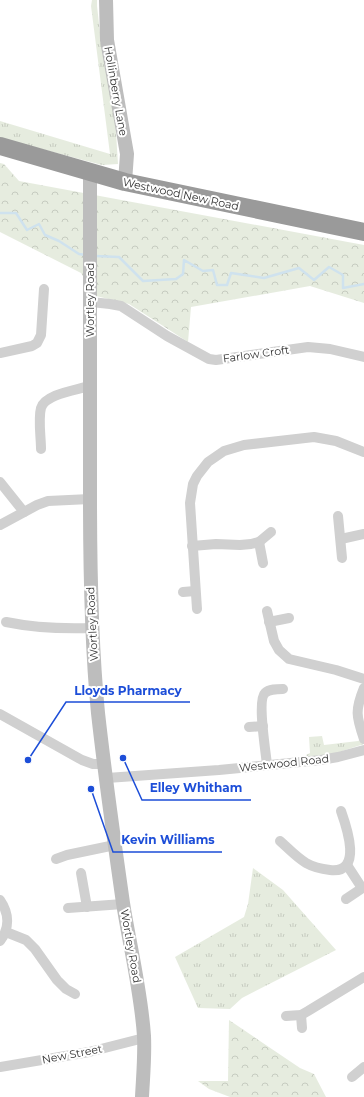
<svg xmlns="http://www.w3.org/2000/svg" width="364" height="1097" font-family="Montserrat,sans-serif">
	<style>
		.grass { fill: url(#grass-tufts) }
		.forest { fill: url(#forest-crowns) }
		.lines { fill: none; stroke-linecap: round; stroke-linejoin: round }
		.stream { stroke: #cfe2ee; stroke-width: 2.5 }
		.street { stroke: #d0d0d0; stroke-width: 10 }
		.secondary { stroke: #bdbdbd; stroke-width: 14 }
		.highway { stroke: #9a9a9a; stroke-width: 18 }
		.labels { text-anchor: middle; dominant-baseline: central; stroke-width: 4; stroke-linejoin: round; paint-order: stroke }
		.street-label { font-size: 11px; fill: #333; stroke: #fff }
		.leader { fill: none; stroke: #1d4ed8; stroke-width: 1.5 }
		.callout-dot { fill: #1d4ed8; stroke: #fff; stroke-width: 1.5 }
		.callout-label { font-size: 12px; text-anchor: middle; font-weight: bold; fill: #1d4ed8; stroke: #fff; stroke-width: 4; stroke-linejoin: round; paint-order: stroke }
	</style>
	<defs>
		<pattern id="grass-tufts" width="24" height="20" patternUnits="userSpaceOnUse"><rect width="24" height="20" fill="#e6ecdf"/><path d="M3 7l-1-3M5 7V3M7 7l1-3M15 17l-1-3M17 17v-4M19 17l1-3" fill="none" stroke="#c6cbc0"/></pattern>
		<pattern id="forest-crowns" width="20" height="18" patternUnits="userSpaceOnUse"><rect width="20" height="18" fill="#e6ecdf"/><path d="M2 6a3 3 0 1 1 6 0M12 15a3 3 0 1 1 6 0" fill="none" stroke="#c6cbc0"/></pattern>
	</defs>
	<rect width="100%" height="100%" fill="#fff"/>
	<g class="grass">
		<path d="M92 0H97V6L102 50 115 117 118 164 102 165 0 138V121L110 154 91 6Z"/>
		<path d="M322 736 324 745 358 741 364 738V744L333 754 306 758V755L310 753 309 737Z"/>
		<path d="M253 868 283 890 336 950 242 998 230 1009 198 1008 175 957 244 917 248 904Z"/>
	</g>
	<g class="forest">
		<path d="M0 163 4 164 19 181 364 245V303L310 286 191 307 188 342 129 304 96 296 81 273 0 232Z"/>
		<path d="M229 1020 300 1068 314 1074 326 1097H230L209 1089 198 1081H228Z"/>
	</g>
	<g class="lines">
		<g class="stream">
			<path d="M0 213H16L27 230 39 224 45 235 59 241 79 254 86 255"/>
			<path d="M95 256 119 257 143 281 176 279 183 274 184 260 203 271 213 270 217 285H227L231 273 264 278 299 268 314 280 329 267 343 275V288L364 284"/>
		</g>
		<g class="street">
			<path d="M91 302 110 304 121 306 167 336 209 359 216 360 308 347 330 349 364 357"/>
			<path d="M0 353 32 346 37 343 41 335 44 289"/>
			<path d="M41 449C41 437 38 419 41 408 45 394 77 390 89 386"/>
			<path d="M0 482 24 512"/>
			<path d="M338 516 342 558"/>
			<path d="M0 525 37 505 48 501 90 499"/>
			<path d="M341 539 364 534"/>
			<path d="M259 542 263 563"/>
			<path d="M192 546 216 544 240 545 251 544 259 542 271 532"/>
			<path d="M183 592 195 591"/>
			<path d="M197 609 190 503 193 484 197 476 208 462 224 451 244 445 314 437 336 441 364 452"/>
			<path d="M267 611 274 641 279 650 289 659 336 670 364 679"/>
			<path d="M6 622C35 628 63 629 92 628"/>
			<path d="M269 622 289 618"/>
			<path d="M364 688C355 710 356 716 364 739"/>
			<path d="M0 714 82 760 93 764H105"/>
			<path d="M249 727 263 726"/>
			<path d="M267 765C266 753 257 700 265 693 269 689 277 689 283 689"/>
			<path d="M107 778 219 770 321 760 338 757 364 750"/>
			<path d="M280 841C288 848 296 857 306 863 313 867 321 869 330 870 363 874 347 828 341 811"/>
			<path d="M56 859 67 855 115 845"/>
			<path d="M347 865 362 888"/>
			<path d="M81 873 87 907"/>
			<path d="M346 899 364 887"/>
			<path d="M0 900C9 913 10 928 0 941"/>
			<path d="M68 908 123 904"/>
			<path d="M6 932 26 940 35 949 57 980 66 989 75 994"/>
			<path d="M301 1015 302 1028"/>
			<path d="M286 1016 301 1015 308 1011 364 977"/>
			<path d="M0 1067 89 1052 144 1038"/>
			<path d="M352 1077 364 1067"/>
		</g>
		<g class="secondary">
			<path d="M106 0 107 40 127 154 125 182"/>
			<path d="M90 172C91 280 89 389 90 498 90 570 91 641 98 713 105 776 114 840 123 903 130 947 141 991 144 1036 145 1056 143 1077 142 1097"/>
		</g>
		<path class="highway" d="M0 146 125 182 364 232"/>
	</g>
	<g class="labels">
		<g class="street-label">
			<text transform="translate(116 91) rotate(80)">Hollinberry Lane</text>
			<text transform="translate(181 194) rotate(12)">Westwood New Road</text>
			<text transform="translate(90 300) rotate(-90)">Wortley Road</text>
			<text transform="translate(256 354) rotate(-8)">Farlow Croft</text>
			<text transform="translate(92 624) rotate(-93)">Wortley Road</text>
			<text transform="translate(284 763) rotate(-6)">Westwood Road</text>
			<text transform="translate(131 946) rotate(80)">Wortley Road</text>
			<text transform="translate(72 1054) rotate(-11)">New Street</text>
		</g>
	</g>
	<path class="leader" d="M28 760L66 702H190M123 758L142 800H251M91 789L113 852H222"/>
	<g class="callout-dot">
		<circle cx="28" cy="760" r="4"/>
		<circle cx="123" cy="758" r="4"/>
		<circle cx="91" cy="789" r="4"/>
	</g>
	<g class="callout-label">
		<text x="128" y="695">Lloyds Pharmacy</text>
		<text x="196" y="792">Elley Whitham</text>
		<text x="168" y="844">Kevin Williams</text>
	</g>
</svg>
